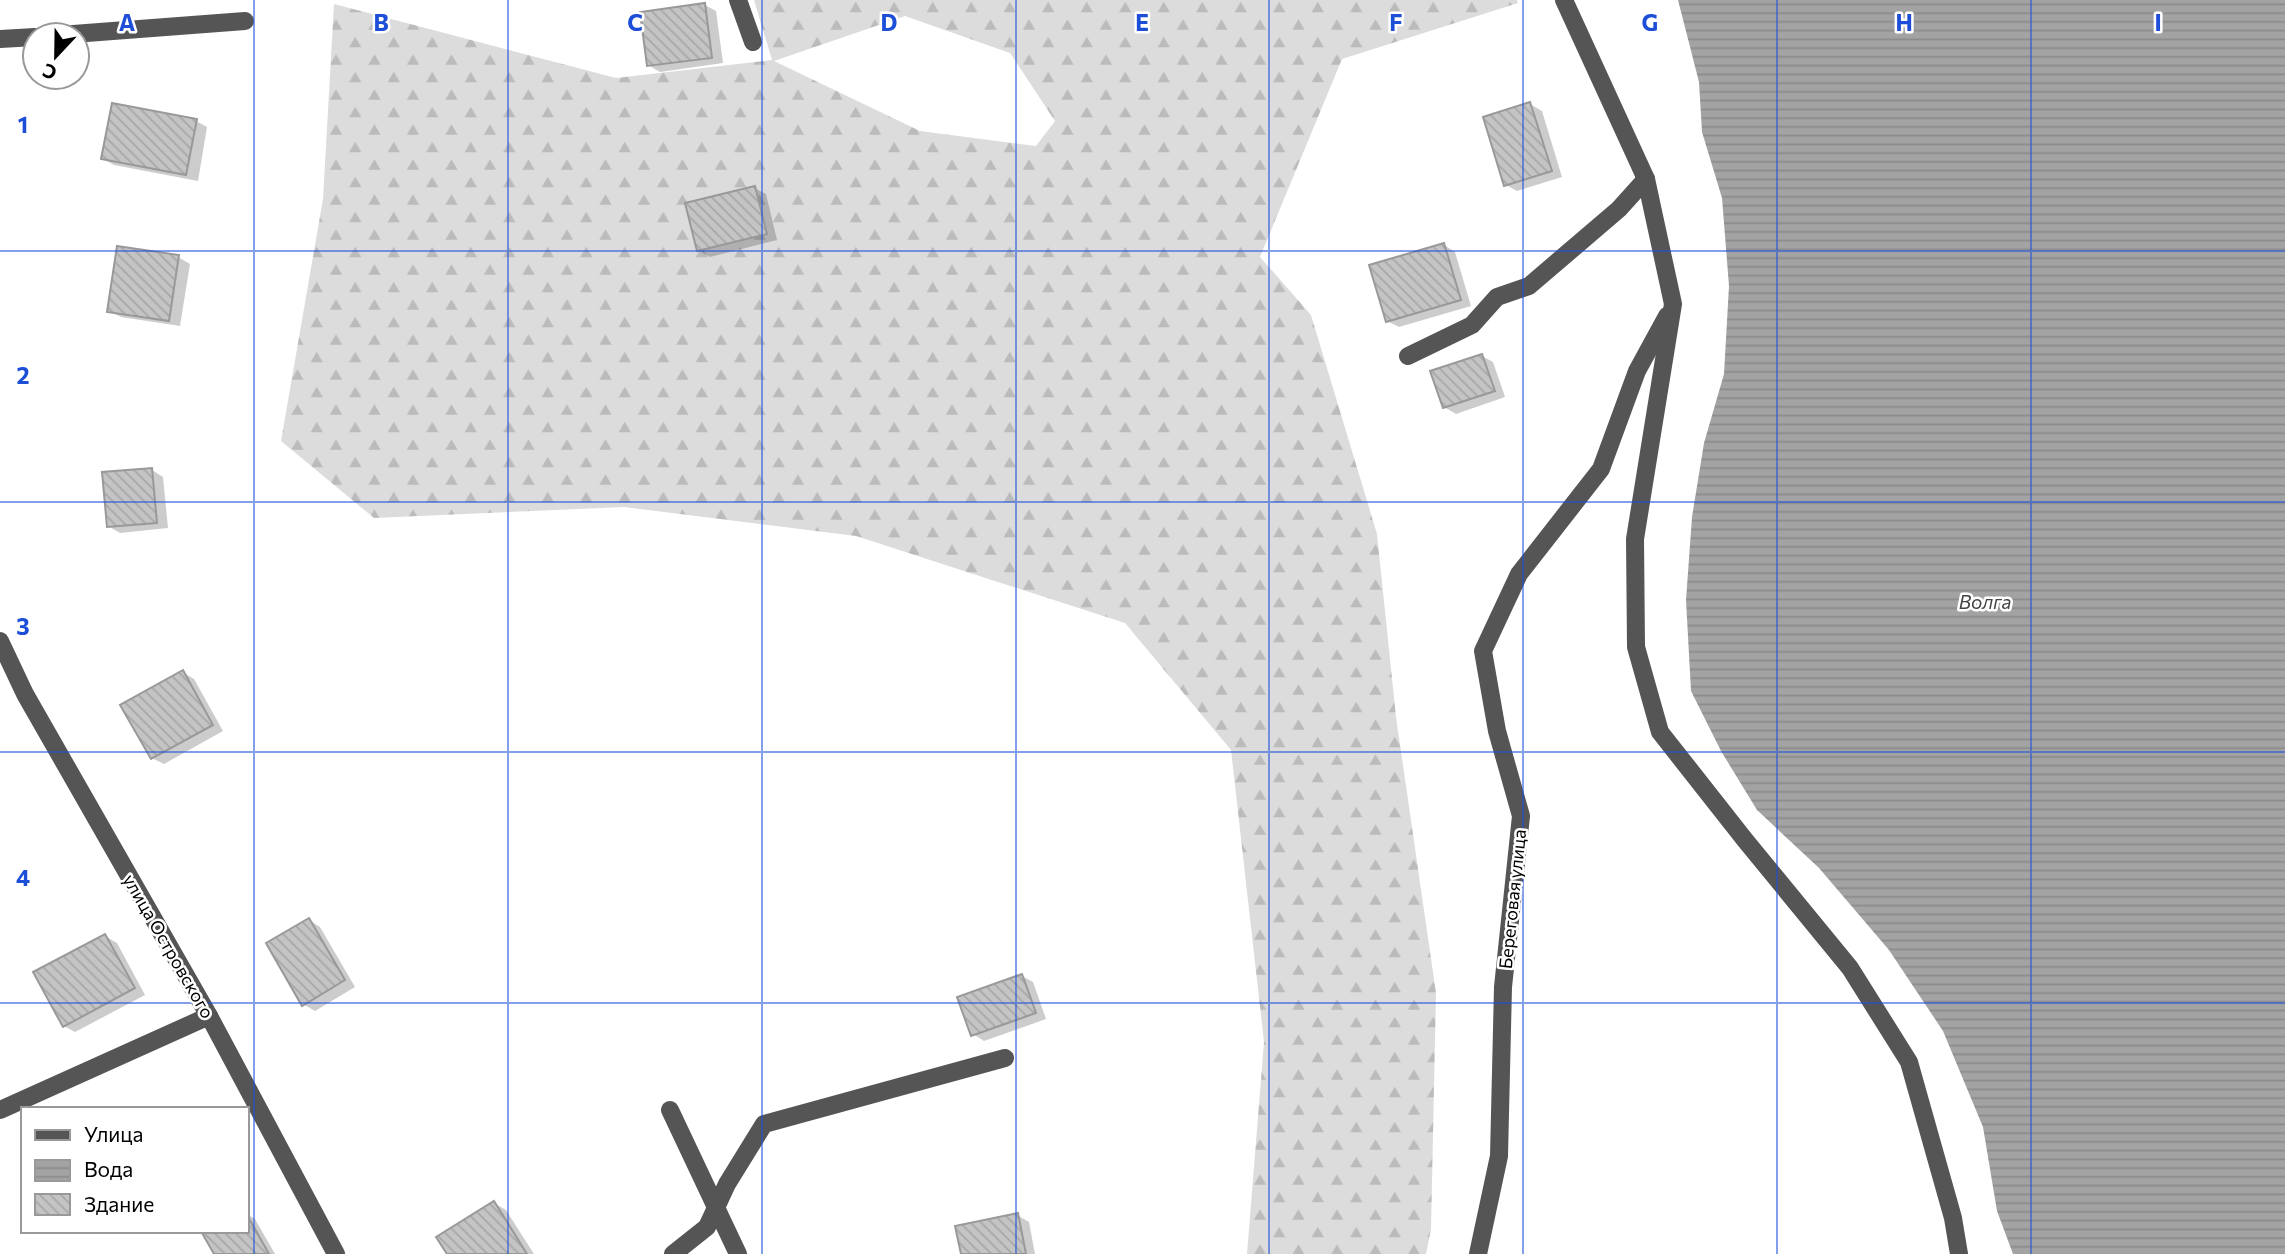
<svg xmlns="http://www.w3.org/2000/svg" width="2285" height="1254" font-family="Commissioner,sans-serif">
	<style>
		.forest { fill: url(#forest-firs); fill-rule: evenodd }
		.water { fill: url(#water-rules) }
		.shadow { fill: #0003 }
		.building { fill: url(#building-back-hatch); stroke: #999; stroke-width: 2 }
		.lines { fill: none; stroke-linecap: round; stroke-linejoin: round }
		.minor { stroke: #555; stroke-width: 18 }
		.grid { fill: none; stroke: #1d4ed8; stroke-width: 2; stroke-opacity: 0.55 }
		.labels { text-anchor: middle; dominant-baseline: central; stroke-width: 5; stroke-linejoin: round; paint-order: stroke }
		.street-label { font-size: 18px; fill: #000; stroke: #fff }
		.water-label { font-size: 19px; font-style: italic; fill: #444; stroke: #fff }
		.grid-label { font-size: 23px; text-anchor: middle; font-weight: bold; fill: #1d4ed8; stroke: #fff; stroke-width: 5; stroke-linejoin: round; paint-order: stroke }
	</style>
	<defs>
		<pattern id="forest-firs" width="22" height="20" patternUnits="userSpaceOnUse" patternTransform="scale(1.75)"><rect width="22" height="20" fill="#dcdcdc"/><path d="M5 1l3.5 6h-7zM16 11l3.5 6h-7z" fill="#bbb"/></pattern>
		<pattern id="water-rules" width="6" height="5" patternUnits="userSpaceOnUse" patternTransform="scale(1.75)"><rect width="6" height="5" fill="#a3a3a3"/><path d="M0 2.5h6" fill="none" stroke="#8b8b8b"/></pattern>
		<pattern id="building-back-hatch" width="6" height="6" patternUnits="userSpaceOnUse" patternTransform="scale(1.75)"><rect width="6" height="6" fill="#c4c4c4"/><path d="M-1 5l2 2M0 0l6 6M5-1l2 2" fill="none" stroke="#a7a7a7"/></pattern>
	</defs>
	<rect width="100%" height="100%" fill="#fff"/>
	<path class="forest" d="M754 0H1517L1518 3 1342 59 1260 257 1311 315 1377 534 1396 717 1436 993 1431 1229 1426 1254H1247L1264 1042 1231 750 1125 623 856 536 624 507 374 518 281 441 323 199 334 4 616 78 772 60ZM905 16 1010 53 1055 121 1036 146 920 131 774 61Z"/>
	<path class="water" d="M1678 0H2285V1254H2013L1997 1211 1983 1127 1943 1031 1889 950 1819 868 1757 810 1721 751 1691 691 1686 600 1692 517 1704 443 1724 374 1729 286 1722 198 1702 132 1699 82Z"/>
	<g class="shadow">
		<path d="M705 5 716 11 723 63 660 72 648 65Z"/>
		<path d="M1530 104 1542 111 1562 177 1517 191 1506 185Z"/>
		<path d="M196 121 207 127 198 181 114 165 103 159Z"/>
		<path d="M754 188 766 194 777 240 710 257 698 250Z"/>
		<path d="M1444 245 1455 252 1471 306 1399 327 1387 321Z"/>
		<path d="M178 257 190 264 180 326 121 317 109 311Z"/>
		<path d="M1482 356 1493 362 1505 397 1456 414 1444 407Z"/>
		<path d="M152 470 163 477 168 528 120 533 108 526Z"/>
		<path d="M182 672 194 679 223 731 164 764 152 758Z"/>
		<path d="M309 920 320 927 355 987 315 1011 303 1004Z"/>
		<path d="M105 936 117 943 145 995 75 1032 64 1026Z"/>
		<path d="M1022 976 1033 982 1046 1019 984 1041 973 1034Z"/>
		<path d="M494 1203 506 1210 534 1254H449Z"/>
		<path d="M247 1214 255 1219 275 1254H216L247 1231Z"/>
		<path d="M1017 1215 1029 1222 1035 1254H963Z"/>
	</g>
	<g class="building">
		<path d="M705 3 712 58 647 66 640 12Z"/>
		<path d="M1530 102 1552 171 1504 186 1483 117Z"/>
		<path d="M112 103 197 119 186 175 101 159Z"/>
		<path d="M755 186 767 234 697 251 685 203Z"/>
		<path d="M1444 243 1461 300 1386 322 1369 265Z"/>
		<path d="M117 246 179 255 169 321 107 312Z"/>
		<path d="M1482 354 1495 391 1443 408 1430 371Z"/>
		<path d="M152 468 157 523 107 527 102 472Z"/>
		<path d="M183 670 213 725 151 759 120 705Z"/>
		<path d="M309 918 345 980 302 1006 266 943Z"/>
		<path d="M105 934 135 988 63 1027 33 972Z"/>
		<path d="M1022 974 1036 1013 971 1036 957 997Z"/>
		<path d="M494 1201 527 1254H447L436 1237Z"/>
		<path d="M1018 1213 1026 1254H961L955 1226Z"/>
		<path d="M247 1215 269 1254H214L202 1233 206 1231H247Z"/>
	</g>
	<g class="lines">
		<g class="minor">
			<path d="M738 0 753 42"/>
			<path d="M1564 0 1646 179 1673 304 1635 539 1636 647 1660 732 1745 840 1850 968 1909 1062 1953 1218 1959 1254"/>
			<path d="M60 35 245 21"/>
			<path d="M0 39 35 37"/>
			<path d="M1408 356 1472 325 1497 297 1529 286 1619 209 1646 179"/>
			<path d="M0 641 25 694 209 1016 336 1254"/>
			<path d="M0 1110 209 1016"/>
			<path d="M670 1110 738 1254"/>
			<path d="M673 1254 707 1227 727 1184 764 1124 1005 1058"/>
			<path d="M1478 1254 1499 1156 1503 987 1521 816 1497 731 1483 651 1519 574 1601 469 1637 371 1667 316"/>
		</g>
	</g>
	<path class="grid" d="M254 0V1254M508 0V1254M762 0V1254M1016 0V1254M1269 0V1254M1523 0V1254M1777 0V1254M2031 0V1254M0 251H2285M0 502H2285M0 752H2285M0 1003H2285"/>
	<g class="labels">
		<g class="street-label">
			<text transform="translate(1512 899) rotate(-84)">Береговая улица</text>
			<text transform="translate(169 946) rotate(60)">улица Островского</text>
		</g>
		<g class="water-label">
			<text x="1985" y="601">Волга</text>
		</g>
	</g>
	<g class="grid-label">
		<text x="127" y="31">A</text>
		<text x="381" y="31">B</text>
		<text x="635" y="31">C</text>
		<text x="889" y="31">D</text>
		<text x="1142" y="31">E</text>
		<text x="1396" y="31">F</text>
		<text x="1650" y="31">G</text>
		<text x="1904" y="31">H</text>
		<text x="2158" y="31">I</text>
		<text x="23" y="133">1</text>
		<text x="23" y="384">2</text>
		<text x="23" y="635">3</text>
		<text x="23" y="886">4</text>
	</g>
	<rect x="21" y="1107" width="228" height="126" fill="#ffffff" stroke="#999999" stroke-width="2"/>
	<rect x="35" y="1130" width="35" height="10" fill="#555555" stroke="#999999" stroke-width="2"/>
	<text x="84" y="1142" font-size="21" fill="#000000">Улица</text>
	<rect x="35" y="1160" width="35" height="21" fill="url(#water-rules)" stroke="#999999" stroke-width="2"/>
	<text x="84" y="1177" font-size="21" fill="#000000">Вода</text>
	<rect x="35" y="1194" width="35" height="21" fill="url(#building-back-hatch)" stroke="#999999" stroke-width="2"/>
	<text x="84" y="1212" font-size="21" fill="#000000">Здание</text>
	<g transform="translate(56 56) rotate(202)"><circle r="33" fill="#ffffff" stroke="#999999" stroke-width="2"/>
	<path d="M0-5L12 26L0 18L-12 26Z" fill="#000000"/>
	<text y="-10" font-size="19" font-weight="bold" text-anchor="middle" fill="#000000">С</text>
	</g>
</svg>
